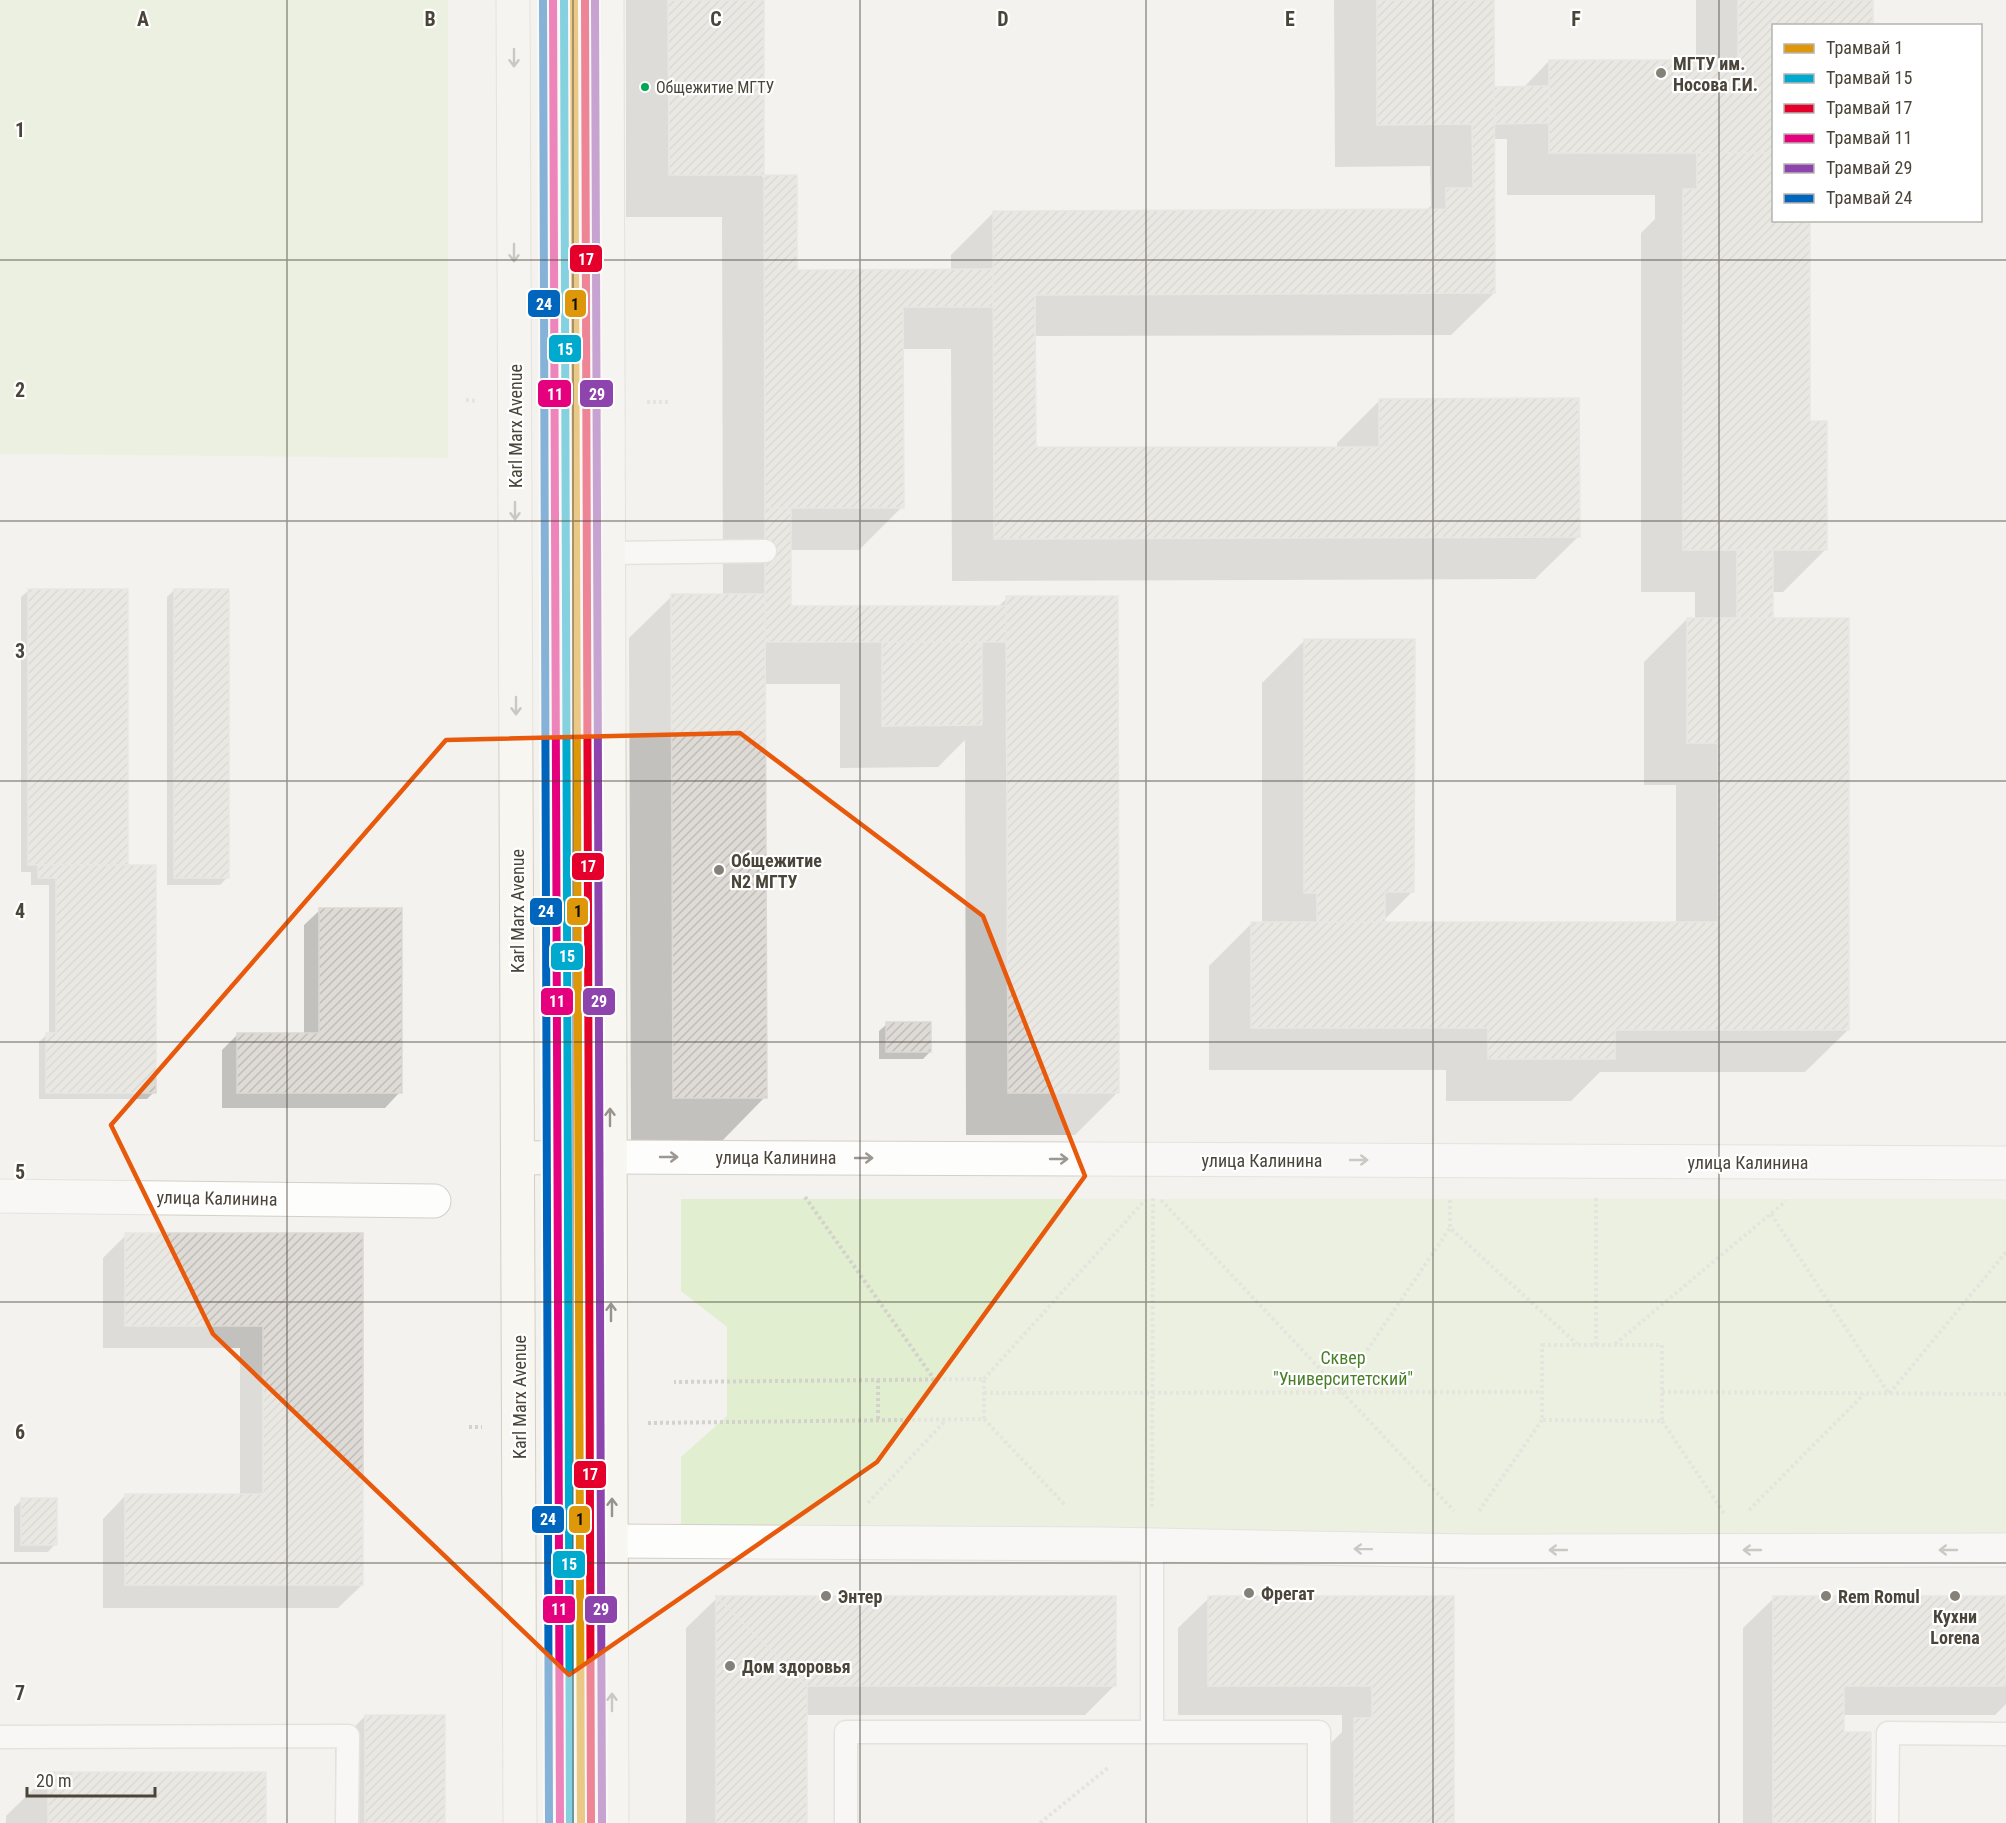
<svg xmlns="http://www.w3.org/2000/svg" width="2006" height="1823" font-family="'Roboto Condensed',sans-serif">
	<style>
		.park { fill: #e1eecf }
		.shadow { fill: #0003 }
		.building { fill: url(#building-hatch); stroke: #dcd9d4; stroke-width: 1.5 }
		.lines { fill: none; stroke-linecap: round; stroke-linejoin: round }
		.service-casing { stroke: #d2d0cb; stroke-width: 25 }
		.minor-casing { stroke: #d2d0cb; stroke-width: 35 }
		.secondary-casing { stroke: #d3cfc5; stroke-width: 35 }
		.path { stroke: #d3d2cc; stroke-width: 4; stroke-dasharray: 3 3; stroke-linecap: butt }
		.service { stroke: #fdfdfc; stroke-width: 22 }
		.minor { stroke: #fdfdfc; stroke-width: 33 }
		.secondary { stroke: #f7f6f1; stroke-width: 33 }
		.tram-1-casing { stroke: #fff; stroke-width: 12 }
		.tram-2-casing { stroke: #fff; stroke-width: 12 }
		.tram-3-casing { stroke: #fff; stroke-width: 12 }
		.tram-4-casing { stroke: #fff; stroke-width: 12 }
		.tram-5-casing { stroke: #fff; stroke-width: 12 }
		.tram-6-casing { stroke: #fff; stroke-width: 12 }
		.tram-1 { stroke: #dd9709; stroke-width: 8 }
		.tram-2 { stroke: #00a9ce; stroke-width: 8 }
		.tram-3 { stroke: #e4002b; stroke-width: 8 }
		.tram-4 { stroke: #e5007d; stroke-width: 8 }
		.tram-5 { stroke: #8e44ad; stroke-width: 8 }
		.tram-6 { stroke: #0065bd; stroke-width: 8 }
		.oneway { stroke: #98948c }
		.oneway2 { stroke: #9b9791 }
		.marked { fill: none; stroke: #e8590c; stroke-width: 4.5; stroke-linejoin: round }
		.grid { fill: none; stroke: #4b4439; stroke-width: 1.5; stroke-opacity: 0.55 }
		.poi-dot { fill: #868178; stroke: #fff; stroke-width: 2 }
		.bus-dot { fill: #00a651; stroke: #fff; stroke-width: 2 }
		.labels { text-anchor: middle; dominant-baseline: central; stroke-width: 4.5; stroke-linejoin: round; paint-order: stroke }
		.bus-label { font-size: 16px; fill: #4b4439; stroke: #fff; text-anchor: start }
		.poi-label { font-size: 18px; font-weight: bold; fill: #4b4439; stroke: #fff; text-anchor: start }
		.street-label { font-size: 18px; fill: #4b4439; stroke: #fff }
		.park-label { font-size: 18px; fill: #4a7f2a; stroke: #fff }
		.grid-label { font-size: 20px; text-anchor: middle; font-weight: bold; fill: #4b4439; stroke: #fff; stroke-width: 4.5; stroke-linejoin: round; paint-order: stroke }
		.line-badge { stroke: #fff; stroke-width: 2 }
		.badge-label { font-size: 16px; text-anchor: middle; font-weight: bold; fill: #fff }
		.pale-badge-label { font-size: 16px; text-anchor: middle; font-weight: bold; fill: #111 }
	</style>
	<defs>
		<pattern id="building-hatch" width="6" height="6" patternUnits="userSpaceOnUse" patternTransform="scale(1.5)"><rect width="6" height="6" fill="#dedbd6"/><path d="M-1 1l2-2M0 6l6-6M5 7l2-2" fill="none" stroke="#c0bdb8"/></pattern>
	</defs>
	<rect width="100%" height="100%" fill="#f4f2ee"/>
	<g class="park">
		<path d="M0 0H448V458L0 454Z"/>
		<path d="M681 1199H2006V1535H681V1457L727 1416V1327L681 1291Z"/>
	</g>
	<g class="shadow">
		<path d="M626 0H762V177H795L796 271H951V255L994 212 1425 211 1431 206 1430 166 1335 167 1334 0H1493V88H1523L1549 61H1696V0H1871L1774 26V220L1808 422 1825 550 1783 592H1771V619L1848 1030 1805 1072H1600L1571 1101H1446V1070H1209V966L1252 923H1262V683L1305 640 1413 891 1384 920V923H1676V785H1644V662L1687 619H1695V592H1641V233L1655 219V195H1507V139H1493L1494 293 1451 335 1034 336V449L1337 448V443L1380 400 1578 537 1535 579 952 581 951 349H901L902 507 859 550H789L790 608 998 607 1007 598 1118 1092 1075 1135H966L965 740 938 767 840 768V684H764L765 1097 723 1140H631L629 638 672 596 723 595 722 217H626Z"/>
		<path d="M29 590 154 1092 147 1099H39V1042L46 1035H49V885H31V872H21V597Z"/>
		<path d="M174 590 227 878 220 885H167V597Z"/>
		<path d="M320 910 400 1092 385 1108H222V1050L237 1035H304V925Z"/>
		<path d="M887 1024 930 1052 923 1059H879V1031Z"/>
		<path d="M126 1235H362V1585L338 1608H103V1519L126 1495H240V1348H103V1258Z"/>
		<path d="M22 1500 55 1544 48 1552H14V1507Z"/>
		<path d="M717 1598 1115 1685 1085 1715H805V1823H686V1628Z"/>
		<path d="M1209 1598H1453V1823H1324V1750L1342 1732V1715H1178V1628Z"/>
		<path d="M1774 1598H2006V1704L1995 1715H1843V1733L1870 1823H1743V1628Z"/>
		<path d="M365 1716 444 1823H335V1747Z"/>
		<path d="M49 1774 265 1823H6V1816Z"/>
	</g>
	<g class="building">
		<path d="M668 0H764V175H669Z"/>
		<path d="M1377 0H1494L1495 293 1035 295 1036 447H1379V399L1579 398 1580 537 994 539 993 211 1446 209V188H1473L1472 124 1377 125Z"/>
		<path d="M1738 0H1873V26H1774V153H1549V60H1738Z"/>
		<path d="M1549 86V123L1495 124 1494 87Z"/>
		<path d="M1697 153H1774V220H1810V421H1827V550H1683V189H1697Z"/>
		<path d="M764 175H797V270L993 269V307H903L904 508H765Z"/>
		<path d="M765 508H791V606H1006L1007 642H765Z"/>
		<rect x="1737" y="550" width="36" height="68"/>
		<rect x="28" y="589" width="100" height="276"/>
		<rect x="174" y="589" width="55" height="289"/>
		<path d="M671 594H765L767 1098H673Z"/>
		<path d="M1006 596H1118L1119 1093H1008Z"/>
		<path d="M1687 618H1849V1030H1615V1059H1488V1028H1251V922H1718V743H1687Z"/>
		<path d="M1304 639H1415L1414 892H1385V922H1317V893H1304Z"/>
		<path d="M882 642H982V725L882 726Z"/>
		<path d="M38 865H156V1093H46V1033H56V878H38Z"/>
		<path d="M319 908H402V1093H237V1033H319Z"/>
		<rect x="886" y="1022" width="45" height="30"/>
		<path d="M125 1233H363V1585H125V1494H263V1326H125Z"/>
		<rect x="21" y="1498" width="36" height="47"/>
		<path d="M716 1596 807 1686V1823H716Z"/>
		<path d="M716 1596H1116V1686H807Z"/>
		<path d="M1208 1596H1454V1823H1354V1718H1372V1686H1208Z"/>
		<path d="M1773 1596H2006V1686H1844V1732H1871V1823H1773Z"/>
		<rect x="365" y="1715" width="80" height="108"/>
		<rect x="48" y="1772" width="218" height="51"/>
	</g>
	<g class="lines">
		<defs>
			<g id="service">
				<path d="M609 553 765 551"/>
				<path d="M1152 1544V1732"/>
				<path d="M0 1737 348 1736 347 1823"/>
				<path d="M846 1823V1732H1319V1823"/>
				<path d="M1887 1823 1888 1733 2006 1734"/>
			</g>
			<g id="minor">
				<path d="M610 1157 2006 1163"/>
				<path d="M0 1196 434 1201"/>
				<path d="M612 1541 1103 1544 1469 1551 2006 1550"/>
			</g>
			<g id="secondary">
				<path d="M513 0 520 1823"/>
				<path d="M607 0 612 1823"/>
				<path d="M518 1158 610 1157"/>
			</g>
		</defs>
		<use href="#service" class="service-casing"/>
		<use href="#minor" class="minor-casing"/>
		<use href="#secondary" class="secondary-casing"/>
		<g class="path">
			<path d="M466 400 477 401"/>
			<path d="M554 401H570"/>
			<path d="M647 402H671"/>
			<path d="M805 1197 934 1379"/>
			<path d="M1596 1198V1345"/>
			<path d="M1161 1200 1454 1511"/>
			<path d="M1450 1200V1228L1577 1344"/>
			<path d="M1771 1214 1889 1394 2006 1252"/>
			<path d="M1615 1344 1786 1201"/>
			<path d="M1542 1345H1662V1421L1542 1420Z"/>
			<path d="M984 1379 1145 1200"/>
			<path d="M878 1380V1421"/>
			<path d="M1340 1390 1450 1228"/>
			<path d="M1662 1392 2006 1394"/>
			<path d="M984 1393 1542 1392"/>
			<path d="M984 1419 1066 1506"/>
			<path d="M1662 1421 1724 1513"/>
			<path d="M648 1423 984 1419V1379L674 1382"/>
			<path d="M469 1427H482"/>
			<path d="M868 1503 945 1421"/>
			<path d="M1152 1507 1153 1196"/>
			<path d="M1749 1510 1864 1394"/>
			<path d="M1479 1511 1542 1420"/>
			<path d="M1040 1823 1109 1767"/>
		</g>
		<use href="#service" class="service"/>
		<use href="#minor" class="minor"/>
		<use href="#secondary" class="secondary"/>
		<defs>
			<path id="tram-1" d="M574 0 581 1823"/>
			<path id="tram-2" d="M564 0 570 1823"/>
			<path id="tram-3" d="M585 0 591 1823"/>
			<path id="tram-4" d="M553 0 560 1823"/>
			<path id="tram-5" d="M595 0 602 1823"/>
			<path id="tram-6" d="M543 0 549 1823"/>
		</defs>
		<use href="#tram-1" class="tram-1-casing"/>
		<use href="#tram-2" class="tram-2-casing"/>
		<use href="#tram-3" class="tram-3-casing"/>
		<use href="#tram-4" class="tram-4-casing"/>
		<use href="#tram-5" class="tram-5-casing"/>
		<use href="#tram-6" class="tram-6-casing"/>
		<use href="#tram-1" class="tram-1"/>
		<use href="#tram-2" class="tram-2"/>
		<use href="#tram-3" class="tram-3"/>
		<use href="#tram-4" class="tram-4"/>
		<use href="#tram-5" class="tram-5"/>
		<use href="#tram-6" class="tram-6"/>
	</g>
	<defs><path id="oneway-shaft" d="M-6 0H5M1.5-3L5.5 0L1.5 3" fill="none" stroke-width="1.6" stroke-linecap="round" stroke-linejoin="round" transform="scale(1.5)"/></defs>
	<g class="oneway">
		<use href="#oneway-shaft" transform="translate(514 58) rotate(90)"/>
		<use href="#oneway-shaft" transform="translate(514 253) rotate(90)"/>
		<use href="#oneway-shaft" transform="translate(515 511) rotate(90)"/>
		<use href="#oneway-shaft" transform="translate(516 706) rotate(90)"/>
		<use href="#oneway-shaft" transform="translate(610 1117) rotate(-90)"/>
		<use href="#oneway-shaft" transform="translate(611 1312) rotate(-90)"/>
		<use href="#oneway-shaft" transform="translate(612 1507) rotate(-90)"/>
		<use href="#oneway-shaft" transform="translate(612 1702) rotate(-90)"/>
	</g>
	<g class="oneway2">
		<use href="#oneway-shaft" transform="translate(669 1157)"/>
		<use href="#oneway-shaft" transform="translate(864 1158)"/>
		<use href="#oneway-shaft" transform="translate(1059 1159)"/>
		<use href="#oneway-shaft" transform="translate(1359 1160)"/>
		<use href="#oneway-shaft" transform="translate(1363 1549) rotate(-179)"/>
		<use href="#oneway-shaft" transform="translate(1558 1550) rotate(180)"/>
		<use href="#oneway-shaft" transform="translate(1752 1550) rotate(180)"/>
		<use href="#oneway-shaft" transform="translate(1948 1550) rotate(180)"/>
	</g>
	<path d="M0 0H2006V1823H0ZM740 733 983 916 1085 1176 877 1462 569 1675 213 1334 111 1125 446 740Z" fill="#f4f2ee" fill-opacity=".55" fill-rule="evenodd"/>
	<path class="marked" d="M740 733 983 916 1085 1176 877 1462 569 1675 213 1334 111 1125 446 740Z"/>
	<path class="grid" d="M287 0V1823M573 0V1823M860 0V1823M1146 0V1823M1433 0V1823M1719 0V1823M0 260H2006M0 521H2006M0 781H2006M0 1042H2006M0 1302H2006M0 1563H2006"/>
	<g class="poi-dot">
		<circle cx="1661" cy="73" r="6"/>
		<circle cx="719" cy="870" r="6"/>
		<circle cx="1249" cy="1593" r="6"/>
		<circle cx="826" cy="1596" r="6"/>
		<circle cx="1826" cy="1596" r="6"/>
		<circle cx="1955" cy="1596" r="6"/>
		<circle cx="730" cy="1666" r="6"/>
	</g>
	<circle class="bus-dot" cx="645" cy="87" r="5"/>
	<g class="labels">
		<g class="bus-label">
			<text x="656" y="87">Общежитие МГТУ</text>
		</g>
		<g class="poi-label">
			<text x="1673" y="63">МГТУ им.<tspan x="1673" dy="21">Носова Г.И.</tspan></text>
			<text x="731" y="860">Общежитие<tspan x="731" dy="21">N2 МГТУ</tspan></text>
			<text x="1261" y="1593">Фрегат</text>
			<text x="838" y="1596">Энтер</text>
			<text x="1838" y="1596">Rem Romul</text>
			<text x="1955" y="1616" text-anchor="middle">Кухни<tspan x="1955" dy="21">Lorena</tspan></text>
			<text x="742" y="1666">Дом здоровья</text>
		</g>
		<g class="street-label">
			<text transform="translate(515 426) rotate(-90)">Karl Marx Avenue</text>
			<text transform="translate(517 911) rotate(-90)">Karl Marx Avenue</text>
			<text x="776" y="1157">улица Калинина</text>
			<text x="1262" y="1160">улица Калинина</text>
			<text x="1748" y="1162">улица Калинина</text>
			<text transform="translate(217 1198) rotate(1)">улица Калинина</text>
			<text transform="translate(519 1397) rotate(-90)">Karl Marx Avenue</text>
		</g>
		<g class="park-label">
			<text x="1343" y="1357">Сквер<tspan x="1343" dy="21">"Университетский"</tspan></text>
		</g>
	</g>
	<g class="grid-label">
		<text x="143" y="26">A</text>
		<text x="430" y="26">B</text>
		<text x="716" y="26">C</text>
		<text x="1003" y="26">D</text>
		<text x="1290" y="26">E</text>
		<text x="1576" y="26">F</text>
		<text x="20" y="137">1</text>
		<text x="20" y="397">2</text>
		<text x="20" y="658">3</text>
		<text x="20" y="918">4</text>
		<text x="20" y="1179">5</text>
		<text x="20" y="1439">6</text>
		<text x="20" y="1700">7</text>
	</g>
	<g class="line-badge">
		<rect x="569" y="244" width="34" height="29" rx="6" fill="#e4002b"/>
		<rect x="564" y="289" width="23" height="29" rx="6" fill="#dd9709"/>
		<rect x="527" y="289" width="34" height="29" rx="6" fill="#0065bd"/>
		<rect x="548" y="334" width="34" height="29" rx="6" fill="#00a9ce"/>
		<rect x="537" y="379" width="35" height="29" rx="6" fill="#e5007d"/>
		<rect x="579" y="379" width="35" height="29" rx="6" fill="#8e44ad"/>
		<rect x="571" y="852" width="34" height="29" rx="6" fill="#e4002b"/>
		<rect x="529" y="897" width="34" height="29" rx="6" fill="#0065bd"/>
		<rect x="566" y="897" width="23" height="29" rx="6" fill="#dd9709"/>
		<rect x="550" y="942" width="34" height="29" rx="6" fill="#00a9ce"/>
		<rect x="540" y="987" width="34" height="29" rx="6" fill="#e5007d"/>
		<rect x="582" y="987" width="34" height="29" rx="6" fill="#8e44ad"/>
		<rect x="573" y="1460" width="34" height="29" rx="6" fill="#e4002b"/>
		<rect x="531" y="1505" width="34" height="29" rx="6" fill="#0065bd"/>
		<rect x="568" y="1505" width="23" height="29" rx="6" fill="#dd9709"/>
		<rect x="552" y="1550" width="34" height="29" rx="6" fill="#00a9ce"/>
		<rect x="542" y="1595" width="34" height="29" rx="6" fill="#e5007d"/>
		<rect x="584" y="1595" width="34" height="29" rx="6" fill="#8e44ad"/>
	</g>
	<g class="badge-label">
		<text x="586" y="265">17</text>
		<text x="544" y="310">24</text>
		<text x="565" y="355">15</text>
		<text x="555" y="400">11</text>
		<text x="597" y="400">29</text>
		<text x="588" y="872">17</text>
		<text x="546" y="917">24</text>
		<text x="567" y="962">15</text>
		<text x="557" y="1007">11</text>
		<text x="599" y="1007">29</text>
		<text x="590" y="1480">17</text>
		<text x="548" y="1525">24</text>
		<text x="569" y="1570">15</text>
		<text x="559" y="1615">11</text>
		<text x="601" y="1615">29</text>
	</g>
	<g class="pale-badge-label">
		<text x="575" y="310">1</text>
		<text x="578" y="917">1</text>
		<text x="580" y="1525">1</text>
	</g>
	<rect x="1772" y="24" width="210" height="198" fill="#ffffff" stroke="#b7b4b0" stroke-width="1.5"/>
	<rect x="1784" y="44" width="30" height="9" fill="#dd9709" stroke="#b7b4b0" stroke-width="1.5"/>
	<text x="1826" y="54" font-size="18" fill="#4b4439">Трамвай 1</text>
	<rect x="1784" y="74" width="30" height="9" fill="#00a9ce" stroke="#b7b4b0" stroke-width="1.5"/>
	<text x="1826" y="84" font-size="18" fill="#4b4439">Трамвай 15</text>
	<rect x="1784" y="104" width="30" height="9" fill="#e4002b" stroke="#b7b4b0" stroke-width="1.5"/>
	<text x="1826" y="114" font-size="18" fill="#4b4439">Трамвай 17</text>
	<rect x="1784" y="134" width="30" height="9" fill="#e5007d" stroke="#b7b4b0" stroke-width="1.5"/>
	<text x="1826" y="144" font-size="18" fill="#4b4439">Трамвай 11</text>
	<rect x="1784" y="164" width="30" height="9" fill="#8e44ad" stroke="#b7b4b0" stroke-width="1.5"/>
	<text x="1826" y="174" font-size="18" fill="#4b4439">Трамвай 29</text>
	<rect x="1784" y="194" width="30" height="9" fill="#0065bd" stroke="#b7b4b0" stroke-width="1.5"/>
	<text x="1826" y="204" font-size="18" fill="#4b4439">Трамвай 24</text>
	<path d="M27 1787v9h128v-9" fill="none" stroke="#4b4439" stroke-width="3"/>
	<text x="36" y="1787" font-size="18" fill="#4b4439" stroke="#ffffff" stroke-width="4.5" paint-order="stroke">20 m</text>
</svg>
